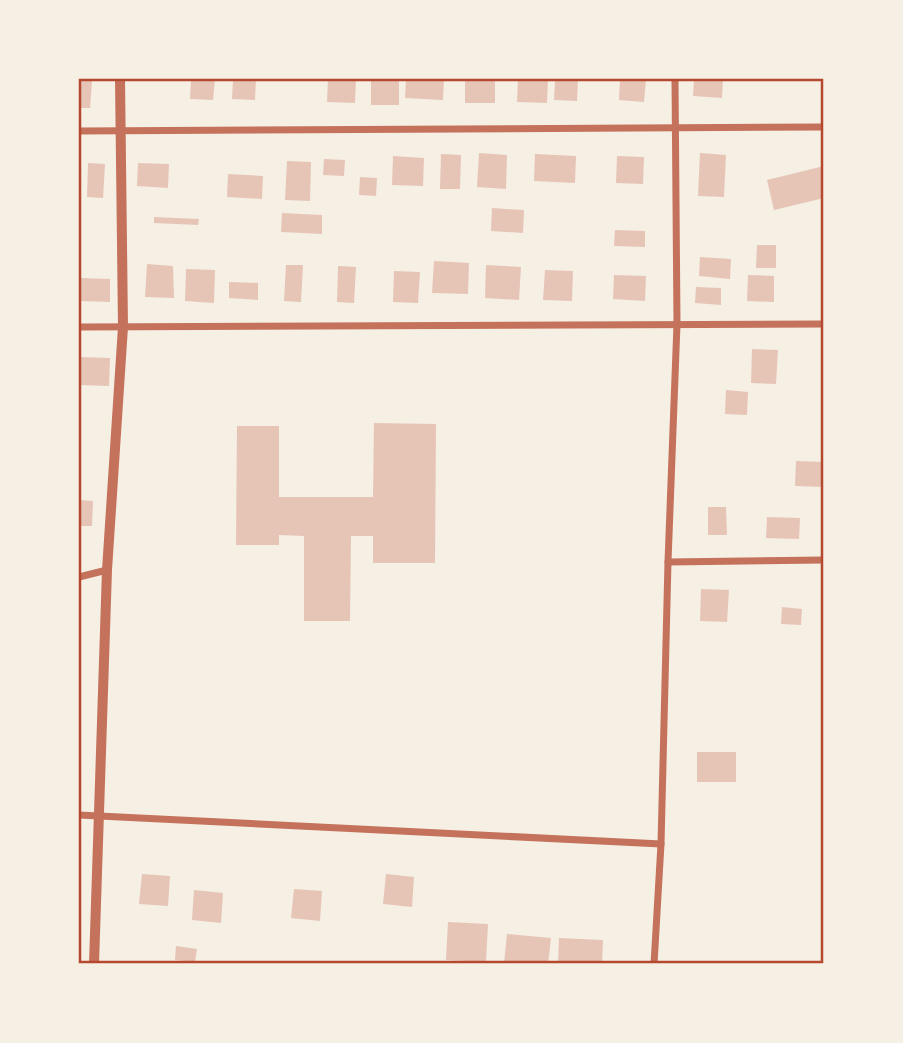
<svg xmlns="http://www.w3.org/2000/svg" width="903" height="1043" font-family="'Work Sans',sans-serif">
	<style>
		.building { fill: #e6c5b7 }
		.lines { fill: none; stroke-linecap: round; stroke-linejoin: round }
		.minor { stroke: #c5725c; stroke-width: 7 }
		.tertiary { stroke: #c5725c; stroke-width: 10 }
		.neatline { fill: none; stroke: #b5482f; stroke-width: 2.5 }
	</style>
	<rect width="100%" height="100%" fill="#f6efe4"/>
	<g class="building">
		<path d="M191 79H215L213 100 190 99Z"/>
		<path d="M233 79H256L255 100 232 99Z"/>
		<path d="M328 79H356L355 103 327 102Z"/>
		<rect x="371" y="79" width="28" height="26"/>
		<path d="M406 79H444L443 100 405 98Z"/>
		<rect x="465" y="79" width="30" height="24"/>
		<path d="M518 79H548L547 103 517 102Z"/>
		<path d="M620 79H646L644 102 619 100Z"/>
		<path d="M694 79H723L722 98 693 96Z"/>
		<path d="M79 80 92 81 90 108H79Z"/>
		<path d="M555 80H578L577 101 554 100Z"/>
		<path d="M479 153 507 155 506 189 477 187Z"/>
		<path d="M700 153 726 155 724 197 698 196Z"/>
		<path d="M441 154 461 155 460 189H440Z"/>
		<path d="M535 154 576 156 575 183 534 181Z"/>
		<path d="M393 156 424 158 423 186 392 185Z"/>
		<path d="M617 156 644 157 643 184 616 183Z"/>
		<path d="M324 159 345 160 344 176 323 175Z"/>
		<path d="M287 161 311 162 310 201 285 200Z"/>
		<path d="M88 163 105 164 103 198 87 197Z"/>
		<path d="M138 163 169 164 168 188 137 186Z"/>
		<path d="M824 166V198L774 210 767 180Z"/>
		<path d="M228 174 263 176 262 199 227 197Z"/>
		<path d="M360 177 377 178 376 196 359 195Z"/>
		<path d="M492 208 524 210 523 233 491 231Z"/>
		<path d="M282 213 322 215V234L281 232Z"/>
		<path d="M154 217 199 219 198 225 154 223Z"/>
		<path d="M615 230 645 231V247L614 246Z"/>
		<path d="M757 245H776V268H756Z"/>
		<path d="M700 257 731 259 730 279 699 276Z"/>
		<path d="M434 261 469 263 468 294 432 293Z"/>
		<path d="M147 264 173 266 174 298 145 297Z"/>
		<path d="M286 265H303L301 302 284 301Z"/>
		<path d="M486 265 521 267 519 300 485 298Z"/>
		<path d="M338 266 356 267 354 303 337 302Z"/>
		<path d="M186 269 215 270 214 303 185 301Z"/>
		<path d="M545 270 573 271 572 301 543 300Z"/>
		<path d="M394 271 420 272 418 303 393 302Z"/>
		<path d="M614 275 646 276 645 301 613 299Z"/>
		<path d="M748 275 774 276V302L747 301Z"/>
		<path d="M81 278 110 279V302L81 301Z"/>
		<path d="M229 282 258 283V300L229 298Z"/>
		<path d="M696 287 721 288V305L695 303Z"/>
		<path d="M752 349 778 350 776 384 751 383Z"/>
		<path d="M80 357 110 358 109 386 79 385Z"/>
		<path d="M726 390 748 392 747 415 725 414Z"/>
		<path d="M374 423 436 424 435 563H373V536H351L350 621H304V536L279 535V545H236L237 426H279V497H373Z"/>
		<path d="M796 461 824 462 823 487 795 486Z"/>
		<path d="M79 500 93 501 92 526H79Z"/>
		<path d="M708 507H726L727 535H708Z"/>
		<path d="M767 517 800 518 799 539 766 538Z"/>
		<path d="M701 589 729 590 727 622 700 621Z"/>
		<path d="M782 607 802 609 801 625 781 624Z"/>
		<rect x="697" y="752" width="39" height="30"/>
		<path d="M142 874 170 876 168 906 139 904Z"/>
		<path d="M386 874 414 877 412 907 383 904Z"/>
		<path d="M294 889 322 891 320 921 291 918Z"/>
		<path d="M194 890 223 893 221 923 192 920Z"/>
		<path d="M448 922 488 924 486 962 446 960Z"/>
		<path d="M507 934 551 938 548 964H504Z"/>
		<path d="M559 938 603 940 602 964H558Z"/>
		<path d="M176 946 197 949 195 962 175 960Z"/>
	</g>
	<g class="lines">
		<g class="minor">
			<path d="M79 131 824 127"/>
			<path d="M79 327 824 324"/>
			<path d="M668 562 824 560"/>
			<path d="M79 577 107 570"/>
			<path d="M79 815 661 844"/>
			<path d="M654 964 661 844 668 562 677 324 675 79"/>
		</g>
		<path class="tertiary" d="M94 964 107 570 123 327 120 79"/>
	</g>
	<rect width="903" height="1043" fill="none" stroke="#f6efe4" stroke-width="161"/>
	<rect x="80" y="80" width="742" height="882" class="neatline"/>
</svg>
